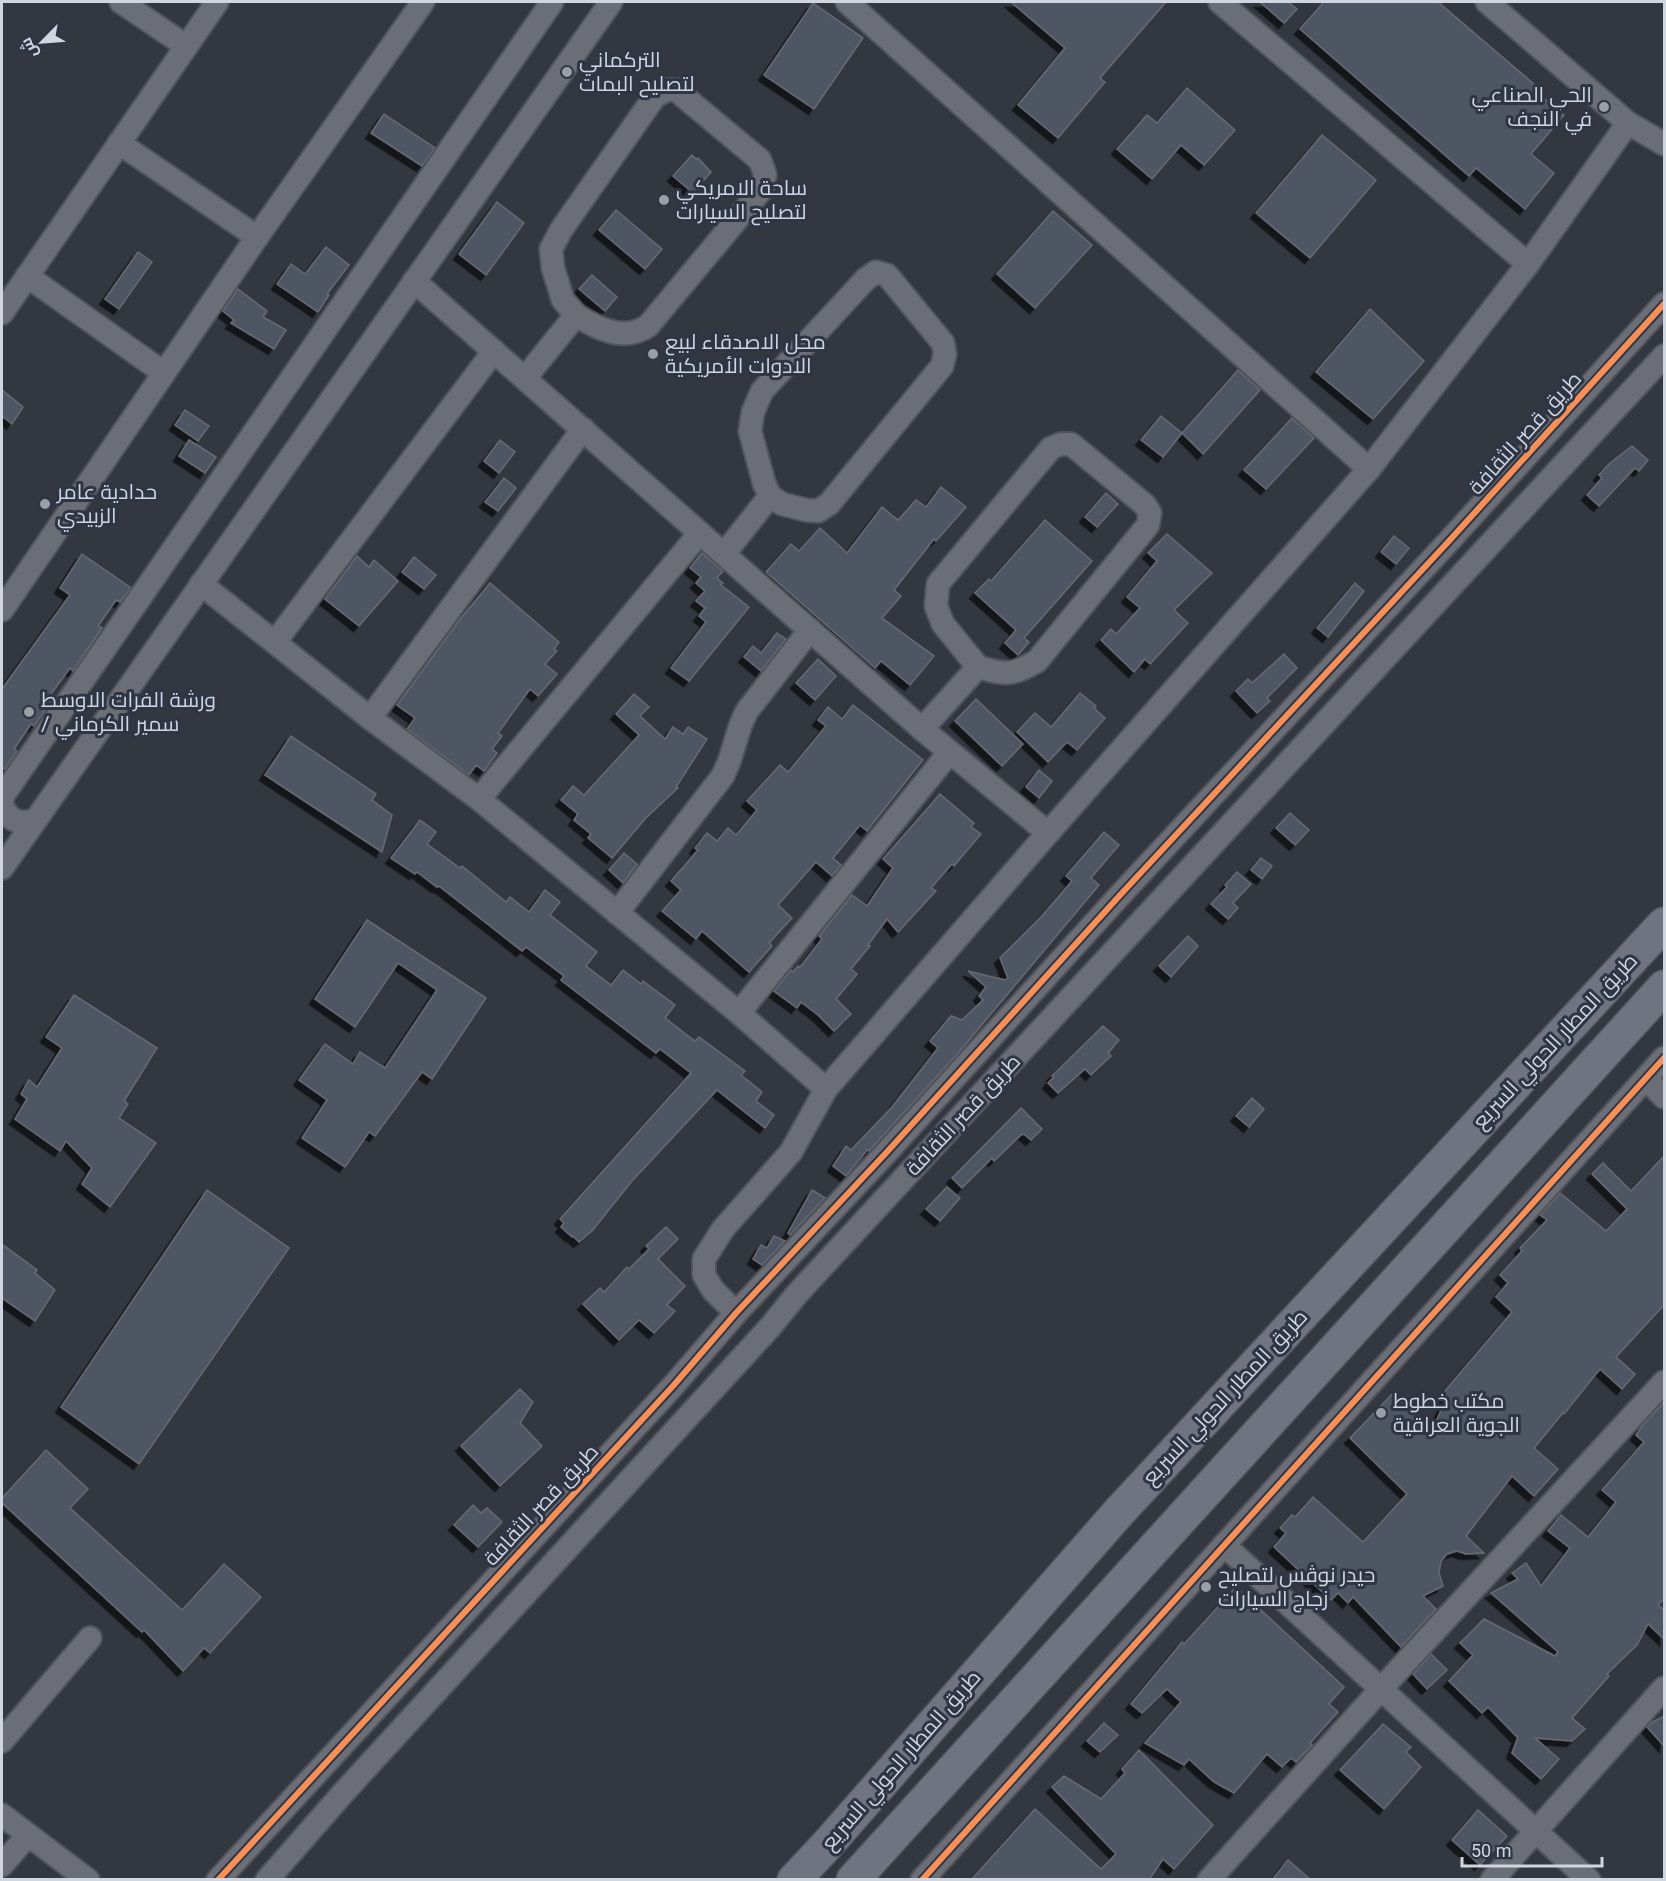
<svg xmlns="http://www.w3.org/2000/svg" width="1666" height="1881" font-family="Roboto,Cairo,sans-serif">
	<style>
		.building { fill: #505664; stroke: #676a72; stroke-width: 1.5; filter: url(#shadow) }
		.lines { fill: none; stroke-linecap: round; stroke-linejoin: round }
		.minor-casing { stroke: #50535b; stroke-width: 26 }
		.highway-casing { stroke: #50535b; stroke-width: 36 }
		.minor { stroke: #6b6e76; stroke-width: 22 }
		.highway { stroke: #6f7480; stroke-width: 33 }
		.cycleway-casing { stroke: #2e3645; stroke-width: 10 }
		.cycleway { stroke: #f78f57; stroke-width: 6 }
		.poi-dot { fill: #999ea7; stroke: #2e3645; stroke-width: 2 }
		.labels { text-anchor: middle; dominant-baseline: central; stroke-width: 6; stroke-linejoin: round; paint-order: stroke }
		.poi-label { font-size: 21px; fill: #d0d5df; stroke: #2e3645; text-anchor: start }
		.street-label { font-size: 21px; fill: #d0d5df; stroke: #2e3645 }
	</style>
	<defs>
		<filter id="shadow"><feDropShadow dx="-5.5" dy="5.5" stdDeviation="0" flood-color="#0009"/></filter>
	</defs>
	<rect width="100%" height="100%" fill="#333740"/>
	<g class="building">
		<path d="M1011 2H1166L1100 78 1105 82 1058 138 1018 105 1065 48Z"/>
		<path d="M1260 2H1288L1297 9 1284 23Z"/>
		<path d="M1324 2H1438L1542 91 1539 94 1564 115 1531 154 1554 173 1525 209 1476 168 1469 176 1300 29Z"/>
		<path d="M813 3 863 38 814 109 764 75Z"/>
		<path d="M1187 88 1235 130 1204 165 1181 145 1152 179 1117 149 1147 115 1157 123Z"/>
		<path d="M384 114 435 148 422 166 371 133Z"/>
		<path d="M1322 135 1376 180 1310 258 1256 213Z"/>
		<path d="M692 155 696 159 698 158 711 172 693 193 673 176Z"/>
		<path d="M497 202 524 223 486 275 459 254Z"/>
		<path d="M616 210 662 249 645 269 599 230Z"/>
		<path d="M1053 211 1092 245 1035 308 997 274Z"/>
		<path d="M326 247 349 265 327 294 329 295 318 312 277 284 291 264 305 274Z"/>
		<path d="M138 252 152 262 119 309 105 299Z"/>
		<path d="M592 275 617 297 605 311 579 289Z"/>
		<path d="M238 289 267 311 263 317 286 330 274 349 231 323 234 320 223 311Z"/>
		<path d="M1370 309 1424 361 1373 419 1316 372Z"/>
		<path d="M1238 370 1260 390 1203 454 1182 433Z"/>
		<path d="M2 390 23 407 12 424 2 416Z"/>
		<path d="M185 410 209 426 198 441 175 425Z"/>
		<path d="M1161 416 1182 433 1163 457 1141 440Z"/>
		<path d="M1292 418 1314 438 1266 489 1244 470Z"/>
		<path d="M189 440 216 457 205 473 179 456Z"/>
		<path d="M500 440 515 452 499 473 484 461Z"/>
		<path d="M1632 446 1648 460 1639 471 1635 468 1599 506 1587 495 1602 478 1599 475 1609 464Z"/>
		<path d="M504 478 516 488 498 511 485 502Z"/>
		<path d="M941 487 966 507 936 541 934 539 894 590 901 596 882 618 934 656 910 685 881 661 875 668 766 572 791 544 799 551 820 528 847 553 882 507 898 520 916 500 926 507Z"/>
		<path d="M1106 493 1118 504 1097 527 1085 517Z"/>
		<path d="M1045 520 1092 561 1024 638 1029 642 1018 655 1005 643 1016 630 975 593 989 579 991 581Z"/>
		<path d="M1167 534 1212 573 1174 610 1188 623 1150 664 1145 659 1134 672 1101 640 1111 629 1116 634 1140 608 1127 597 1157 561 1148 553Z"/>
		<path d="M1394 536 1409 548 1396 564 1381 552Z"/>
		<path d="M702 553 723 571 717 578 723 583 721 585 749 607 689 681 671 668 706 622 699 616 705 608 696 601 705 591 696 583 701 577 690 568Z"/>
		<path d="M82 554 131 588 120 602 116 600 98 626 102 628 73 671 70 668 51 694 55 696 34 726 31 724 14 749 17 751 5 769 2 768V689L70 595 60 588Z"/>
		<path d="M357 556 369 567 374 560 398 581 359 626 325 599Z"/>
		<path d="M414 557 436 575 424 589 402 572Z"/>
		<path d="M490 583 559 642 554 649 557 651 545 664 557 674 538 696 530 689 498 733 502 736 492 749 497 753 484 771 476 765 469 775 407 729 415 718 397 705 461 618Z"/>
		<path d="M1355 583 1364 591 1328 637 1317 628Z"/>
		<path d="M777 633 786 639 761 671 744 657 753 646 761 653Z"/>
		<path d="M1284 654 1297 668 1267 698 1270 701 1257 713 1236 691 1248 679 1252 683Z"/>
		<path d="M818 659 836 676 815 700 796 683Z"/>
		<path d="M1080 693 1096 706 1094 708 1105 718 1077 750 1067 742 1048 762 1017 732 1035 713 1051 727Z"/>
		<path d="M634 694 649 707 640 716 665 739 673 727 683 734 688 727 707 739 676 787 678 788 645 819 612 858 588 838 591 834 574 820 578 814 561 800 573 786 584 795 639 735 616 714Z"/>
		<path d="M976 699 1023 744 1002 766 955 721Z"/>
		<path d="M853 705 923 760 867 831 860 825 833 858 841 865 832 876 816 862 778 905 792 918 769 943 772 946 749 972 702 931 696 939 662 911 681 890 671 881 698 850 695 848 707 833 717 841 728 828 736 835 757 810 747 801 780 765 788 772 826 726 818 720 828 707 842 719Z"/>
		<path d="M291 736 376 794 372 800 392 815 382 852 265 775Z"/>
		<path d="M1039 770 1052 781 1039 798 1026 787Z"/>
		<path d="M940 794 974 823 971 827 981 834 954 866 952 864 931 888 936 891 898 932 887 919 868 945 870 946 851 969 857 974 836 999 851 1014 834 1031 818 1015 801 1002 797 1008 774 991 791 970 793 972 798 966 800 967 822 939 819 936 852 895 867 906 893 868 883 859Z"/>
		<path d="M1290 813 1309 830 1295 845 1276 828Z"/>
		<path d="M420 820 436 832 427 844 460 868 462 866 506 902 510 897 529 912 545 890 560 902 550 915 597 952 586 966 611 985 623 970 641 984 643 981 675 1005 665 1018 695 1041 699 1037 745 1071 741 1075 762 1092 756 1101 774 1115 765 1128 717 1090 632 1181 592 1231 579 1242 573 1236 572 1237 561 1227 564 1223 560 1219 691 1073 660 1049 656 1053 561 980 564 976 526 947 522 951 439 886 437 887 417 872 415 874 391 858Z"/>
		<path d="M1104 832 1119 845 1091 878 1099 885 960 1051 869 1151 868 1149 846 1176 833 1166 846 1146 851 1150 892 1107 938 1048 930 1041 951 1016 962 1020 983 1000 979 996 986 987 968 971 1005 980 1008 978 1000 958 1041 917 1072 881 1066 876Z"/>
		<path d="M624 853 637 864 623 883 609 870Z"/>
		<path d="M1261 858 1272 866 1262 879 1251 870Z"/>
		<path d="M1237 872 1251 884 1233 903 1238 908 1228 919 1211 904 1227 887 1225 885Z"/>
		<path d="M367 920 486 998 432 1079 422 1072 375 1136 369 1132 345 1167 302 1138 327 1100 299 1080 325 1044 353 1064 360 1052 385 1068 437 990 398 963 355 1027 315 999Z"/>
		<path d="M1188 936 1198 946 1171 977 1159 966Z"/>
		<path d="M74 995 157 1048 124 1101 128 1104 119 1118 156 1143 110 1207 82 1184 92 1168 66 1141 60 1151 15 1119 27 1099 21 1094 29 1080 37 1087 62 1048 46 1037Z"/>
		<path d="M1103 1026 1119 1040 1108 1053 1111 1056 1091 1075 1085 1069 1058 1093 1048 1083 1054 1077 1052 1076Z"/>
		<path d="M1252 1098 1264 1109 1249 1127 1236 1116Z"/>
		<path d="M1021 1108 1042 1129 1031 1140 1024 1134 1021 1135 994 1161 992 1158 962 1188 952 1178Z"/>
		<path d="M1665 1155V1304L1616 1357 1635 1374 1622 1389 1600 1369 1564 1414 1563 1413 1534 1448 1558 1469 1534 1496 1512 1476 1466 1536 1484 1553 1466 1554 1457 1551 1447 1554 1441 1561 1439 1573 1443 1586 1423 1596 1436 1609 1401 1647 1353 1597 1348 1603 1338 1593 1331 1600 1274 1547 1286 1533 1280 1528 1292 1515 1295 1517 1313 1497 1363 1542 1407 1494 1350 1438 1394 1392 1433 1429 1445 1401 1444 1392 1512 1312 1496 1297 1508 1283 1500 1275 1522 1251 1520 1248 1547 1220 1540 1215 1560 1193 1606 1231 1627 1209 1592 1174 1603 1163 1631 1191Z"/>
		<path d="M947 1187 960 1198 940 1221 926 1209Z"/>
		<path d="M207 1190 289 1248 139 1464 61 1407Z"/>
		<path d="M812 1190 825 1198 790 1235 788 1233Z"/>
		<path d="M666 1227 678 1239 658 1259 685 1286 667 1305 675 1311 654 1333 639 1320 619 1340 583 1304 600 1288 604 1292 627 1267 629 1269 649 1249 646 1246Z"/>
		<path d="M774 1236 785 1241 762 1265 753 1259 761 1245 767 1248Z"/>
		<path d="M2 1244 37 1270 35 1273 55 1290 35 1321 2 1298Z"/>
		<path d="M520 1389 533 1402 520 1423 542 1446 500 1486 461 1446Z"/>
		<path d="M1665 1401V1598L1658 1605 1665 1611V1640L1648 1624 1637 1645 1607 1674 1609 1676 1572 1718 1585 1729 1572 1741 1535 1738 1559 1759 1541 1779 1512 1753 1518 1737 1516 1736 1488 1707 1482 1713 1449 1681 1473 1655 1460 1643 1484 1619 1555 1656 1558 1652 1491 1593 1518 1579 1512 1573 1526 1563 1541 1586 1570 1548 1548 1531 1561 1515 1588 1537 1616 1502 1602 1490 1644 1442 1636 1435 1641 1427Z"/>
		<path d="M46 1450 88 1489 70 1508 182 1610 224 1564 261 1597 210 1653 204 1648 183 1671 144 1630 142 1632 2 1503V1498Z"/>
		<path d="M473 1505 481 1513 487 1508 502 1522 478 1547 454 1525Z"/>
		<path d="M1236 1587 1344 1687 1329 1704 1338 1712 1310 1743 1312 1745 1296 1762 1291 1758 1282 1767 1267 1754 1234 1793 1214 1782 1189 1759 1184 1765 1145 1743 1181 1702 1167 1689 1142 1713 1131 1704 1182 1642 1184 1644Z"/>
		<path d="M1431 1654 1447 1670 1427 1689 1413 1674Z"/>
		<path d="M1665 1716V1747L1647 1727 1652 1722Z"/>
		<path d="M1104 1723 1118 1735 1100 1752 1087 1741Z"/>
		<path d="M1383 1724 1411 1747 1406 1752 1421 1767 1384 1809 1340 1770Z"/>
		<path d="M1139 1750 1213 1825 1174 1869 1163 1859 1149 1880H971L1035 1809 1101 1869 1116 1854 1052 1787 1064 1776 1101 1799 1125 1773 1122 1769Z"/>
		<path d="M1478 1810 1507 1836 1480 1865 1452 1840Z"/>
		<path d="M1288 1860 1311 1880H1272Z"/>
	</g>
	<g class="lines">
		<defs>
			<g id="minor">
				<path d="M121 2 186 46"/>
				<path d="M847 2 1369 469"/>
				<path d="M1220 2 1528 264"/>
				<path d="M1487 2 1628 123 1664 144"/>
				<path d="M119 143 257 237"/>
				<path d="M876 272 887 275 943 343 945 354 942 366 829 504 818 511 806 510 782 504 770 496 764 483 750 431 753 412 762 391 866 279Z"/>
				<path d="M27 276 164 373"/>
				<path d="M414 281 922 729 1048 833"/>
				<path d="M2 313 217 2"/>
				<path d="M525 378 576 315C598 329 624 342 648 326L763 188 765 174 760 160 676 90H667L655 96 561 230 551 249 553 268 563 300 576 315"/>
				<path d="M724 554 770 496"/>
				<path d="M201 584 370 718 479 799 699 534"/>
				<path d="M2 610 257 237 423 2"/>
				<path d="M275 642 494 351"/>
				<path d="M370 718 583 429"/>
				<path d="M922 729 978 667C1005 675 1012 676 1037 661L1148 525 1150 513 1145 505 1071 444H1061L1051 448 938 584 936 606 943 624 978 667"/>
				<path d="M2 796C1 815 16 827 34 820"/>
				<path d="M2 797 552 2"/>
				<path d="M479 799 739 1013 826 1089"/>
				<path d="M2 868 611 2"/>
				<path d="M617 913 722 777C734 757 735 732 747 711L810 630"/>
				<path d="M739 1013 949 753"/>
				<path d="M1646 1079 1664 1097"/>
				<path d="M736 1313 713 1290 704 1275V1259L723 1229 791 1152 826 1089 1048 833 1369 469 1528 264 1628 123"/>
				<path d="M1224 1545 1589 1880"/>
				<path d="M2 1741 90 1638"/>
				<path d="M2 1815 88 1880"/>
				<path d="M2 1865 28 1835"/>
				<path d="M218 1880 673 1386 736 1313 886 1153 1122 893 1449 541 1664 304"/>
				<path d="M267 1880 344 1792 771 1326 797 1294 1664 356"/>
				<path d="M922 1880 1664 1058"/>
				<path d="M1209 1880 1381 1689 1664 1382"/>
				<path d="M1492 1880 1664 1688"/>
			</g>
			<g id="highway">
				<path d="M794 1880 827 1845 1119 1512 1664 924"/>
				<path d="M853 1880 1664 987"/>
			</g>
		</defs>
		<use href="#minor" class="minor-casing"/>
		<use href="#highway" class="highway-casing"/>
		<use href="#minor" class="minor"/>
		<use href="#highway" class="highway"/>
		<defs>
			<g id="cycleway">
				<path d="M218 1880 673 1386 736 1313 886 1153 1122 893 1449 541 1664 304"/>
				<path d="M922 1880 1664 1058"/>
			</g>
		</defs>
		<use href="#cycleway" class="cycleway-casing"/>
		<use href="#cycleway" class="cycleway"/>
	</g>
	<g class="poi-dot">
		<circle cx="567" cy="72" r="6"/>
		<circle cx="1604" cy="107" r="6"/>
		<circle cx="664" cy="200" r="6"/>
		<circle cx="653" cy="354" r="6"/>
		<circle cx="45" cy="504" r="6"/>
		<circle cx="29" cy="712" r="6"/>
		<circle cx="1381" cy="1413" r="6"/>
		<circle cx="1206" cy="1587" r="6"/>
	</g>
	<g class="labels">
		<g class="poi-label">
			<text x="579" y="60">التركماني<tspan x="579" dy="24">لتصليح البمات</tspan></text>
			<text x="1592" y="95" text-anchor="end">الحي الصناعي<tspan x="1592" dy="24">في النجف</tspan></text>
			<text x="676" y="188">ساحة الامريكي<tspan x="676" dy="24">لتصليح السيارات</tspan></text>
			<text x="665" y="342">محل الاصدقاء لبيع<tspan x="665" dy="24">الادوات الأمريكية</tspan></text>
			<text x="57" y="492">حدادية عامر<tspan x="57" dy="24">الزبيدي</tspan></text>
			<text x="41" y="700">ورشة الفرات الاوسط<tspan x="41" dy="24">/ سمير الكرماني</tspan></text>
			<text x="1393" y="1401">مكتب خطوط<tspan x="1393" dy="24">الجوية العراقية</tspan></text>
			<text x="1218" y="1575">حيدر نوڤس لتصليح<tspan x="1218" dy="24">زجاج السيارات</tspan></text>
		</g>
		<g class="street-label">
			<text transform="translate(1525 433) rotate(-48)">طريق قصر الثقافة</text>
			<text transform="translate(1555 1041) rotate(-47)">طريق المطار الحولي السريع</text>
			<text transform="translate(963 1115) rotate(-47)">طريق قصر الثقافة</text>
			<text transform="translate(1225 1397) rotate(-47)">طريق المطار الحولي السريع</text>
			<text transform="translate(541 1505) rotate(-47)">طريق قصر الثقافة</text>
			<text transform="translate(901 1760) rotate(-49)">طريق المطار الحولي السريع</text>
		</g>
	</g>
	<rect width="1666" height="1881" fill="none" stroke="#d0d5df" stroke-width="6"/>
	<g transform="translate(42 42) rotate(245)" stroke="#2e3645" stroke-width="4.5" paint-order="stroke">
	<path d="M0-4.5L10 22L0 15L-10 22Z" fill="#d0d5df"/>
	<text y="-9" font-size="16" font-weight="bold" text-anchor="middle" fill="#d0d5df">ش</text>
	</g>
	<path d="M1462 1857v9h140v-9" fill="none" stroke="#d0d5df" stroke-width="3"/>
	<text x="1471" y="1857" font-size="18" fill="#d0d5df" stroke="#2e3645" stroke-width="4.5" paint-order="stroke">50 m</text>
</svg>
